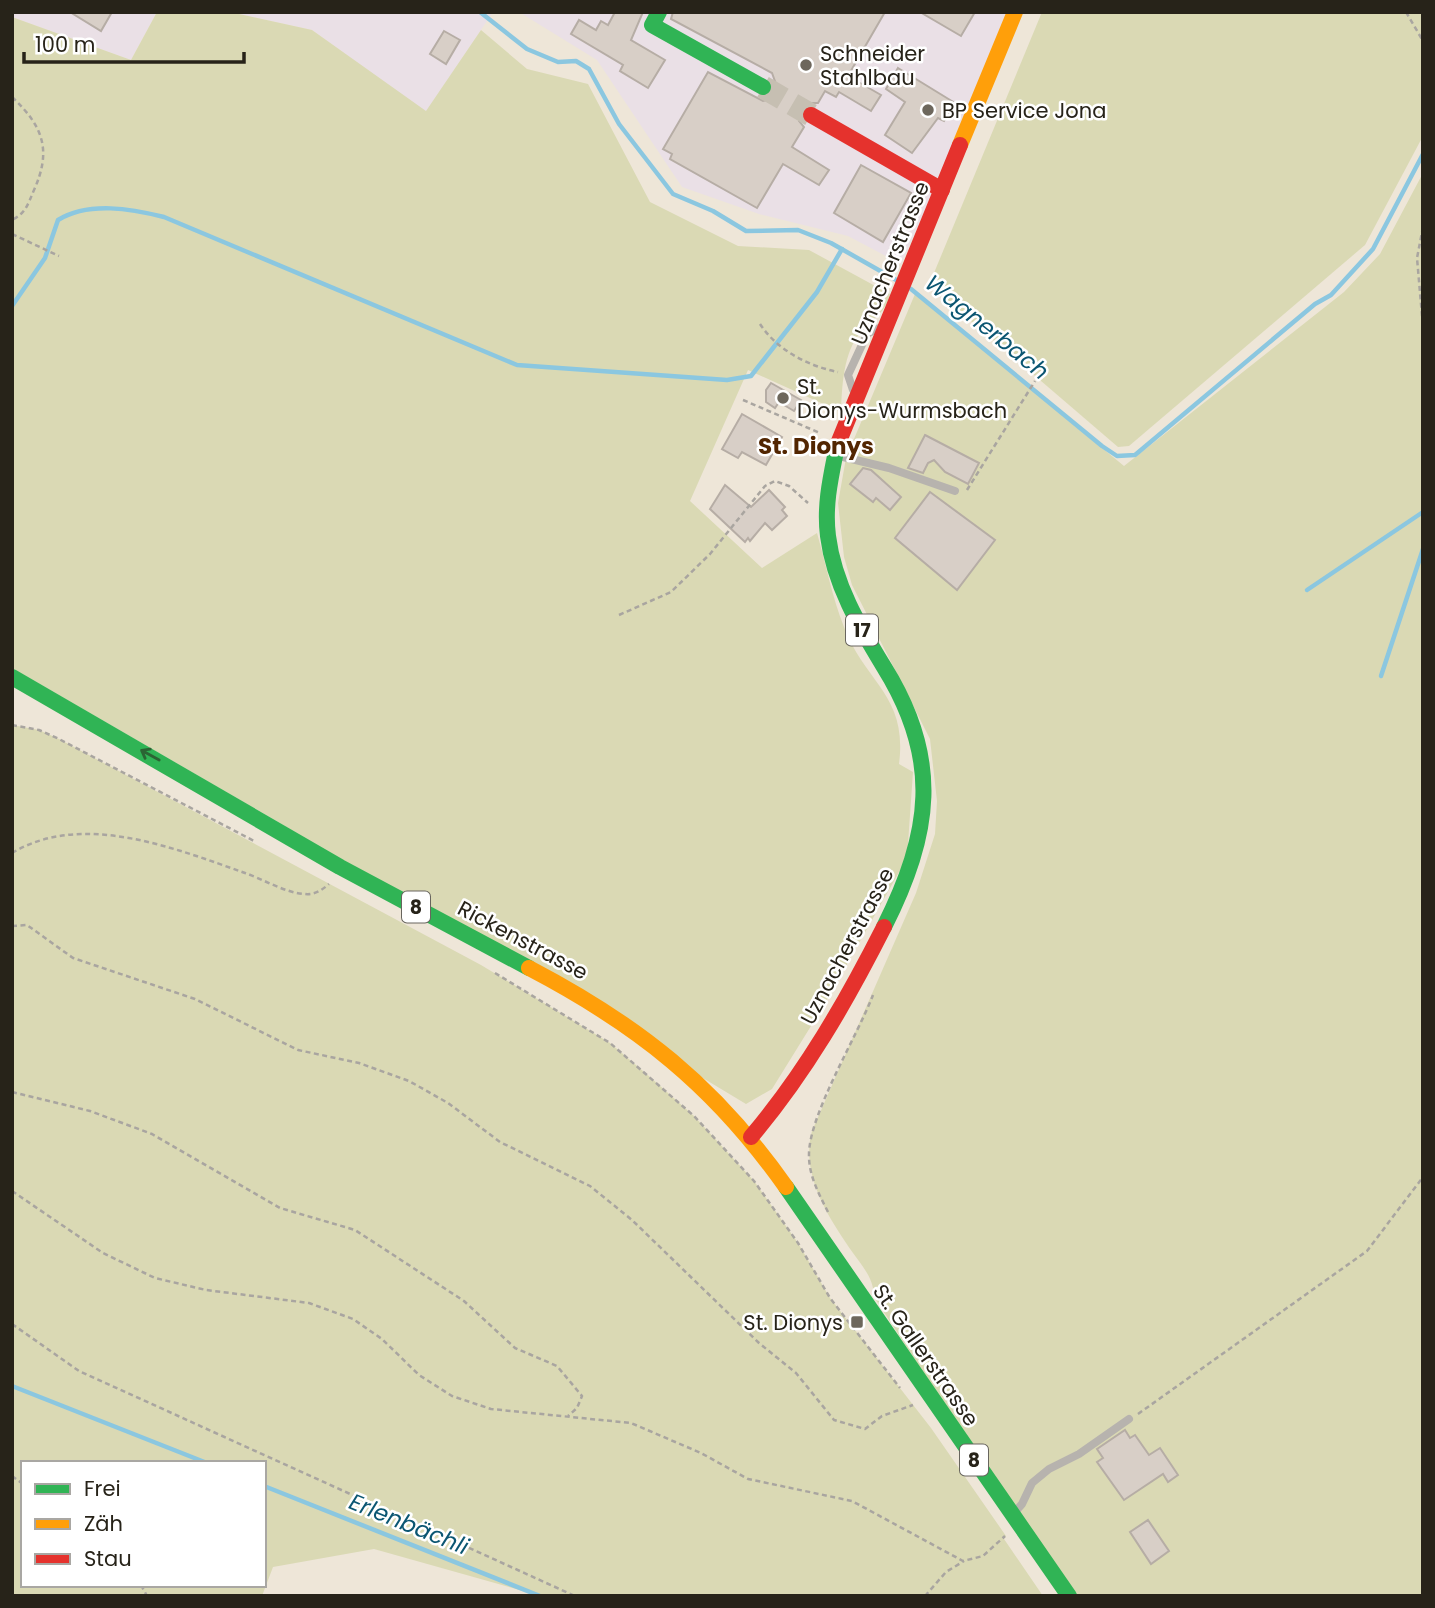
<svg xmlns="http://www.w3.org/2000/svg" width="1435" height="1608" font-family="Poppins,sans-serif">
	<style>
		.industrial { fill: #eae0e6 }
		.green { fill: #dad9b4; fill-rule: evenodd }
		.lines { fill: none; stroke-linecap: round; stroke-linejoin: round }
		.stream { stroke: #8bc7e0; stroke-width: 4.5 }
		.building { fill: #d8cfc7; stroke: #b6ada5; stroke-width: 2 }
		.secondary-tunnel { stroke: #c6bfb2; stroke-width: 23; stroke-dasharray: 23 11; stroke-linecap: butt }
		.path { stroke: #a9a5a0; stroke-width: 2.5; stroke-dasharray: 5 3.5; stroke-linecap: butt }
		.lane { stroke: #b7b3ae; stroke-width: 8 }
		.fast { stroke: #30b455; stroke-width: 16 }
		.slow { stroke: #ff9f0a; stroke-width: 16 }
		.jam { stroke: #e5322d; stroke-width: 16 }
		.oneway { stroke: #2b6434 }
		.poi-dot { fill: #6d675c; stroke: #fff; stroke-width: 2.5 }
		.labels { text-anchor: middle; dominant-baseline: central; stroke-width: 5; stroke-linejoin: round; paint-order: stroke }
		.shield { fill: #fff; stroke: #68655e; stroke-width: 2 }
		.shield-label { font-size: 19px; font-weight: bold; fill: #272319 }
		.poi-label { font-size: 21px; fill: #272319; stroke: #fff; text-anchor: start }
		.street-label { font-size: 21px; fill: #272319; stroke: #fff }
		.water-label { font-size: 23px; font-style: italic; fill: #0b5672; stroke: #fff }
		.neighbourhood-label { font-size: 23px; font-weight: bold; fill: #522602; stroke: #fff }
	</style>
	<rect width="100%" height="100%" fill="#eee6d8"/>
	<g class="industrial">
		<path d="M12 12H157L131 60 12 17Z"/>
		<path d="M230 12H493L426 112 312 30Z"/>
		<path d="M519 12H1015L901 264 848 236 759 214 682 187 597 60Z"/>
	</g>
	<g class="green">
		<path d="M157 12H230L312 30 426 111 481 30 527 69 588 84 650 202 738 246 809 250 890 294C886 313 873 318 861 332 843 352 842 387 841 412L748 370 690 501 762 568 817 533C826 564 832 597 844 627 865 683 908 695 899 764L913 772 907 858 824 1005 772 1089 746 1104 278 822 12 668V17L131 60Z"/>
		<path d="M1042 12H1423V136L1365 245 1129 446 1118 447 929 285Z"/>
		<path d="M1423 173V1596H1069L874 1297C874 1279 863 1267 853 1253 829 1218 800 1175 812 1131L916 893 935 834 937 801 930 739 852 585 844 557 838 503 846 458 915 294 1124 466 1344 292 1380 254Z"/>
		<path d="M12 725 39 730 59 739 481 965 610 1043 650 1077 694 1116 754 1181 798 1243 830 1298 931 1428 1006 1536 1004 1539 1043 1596H541L374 1549 273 1567 262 1596H12ZM23 1463H264V1585H23Z"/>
	</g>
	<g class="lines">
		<g class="stream">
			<path d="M480 12 527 49 558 62 576 61 589 69 619 124 673 194 713 211 746 231 798 230 831 243 898 281"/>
			<path d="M911 289 1102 446 1117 456 1135 455 1315 304 1331 295 1373 249 1423 154"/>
			<path d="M12 306 45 258 58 220C89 201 132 209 164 217L517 365 727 380 751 376 817 292 842 249"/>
			<path d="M1307 590 1423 512"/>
			<path d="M1381 676 1423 549"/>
			<path d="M12 1386 207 1463"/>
			<path d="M264 1486 540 1596"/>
		</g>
	</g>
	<g class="building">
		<path d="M70 12H112L101 31Z"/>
		<path d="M615 12H643L631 40 665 60 648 88 620 71 623 65 571 34 579 20 596 30 601 21 608 25Z"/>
		<path d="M673 12H885L848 76 881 95 871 111 839 92 836 97 825 91 818 103H805L799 109V121L804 127 792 147 829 170 819 185 783 164 757 208 670 159 672 154 663 149 708 72 763 101 771 99 777 87 772 73 671 19Z"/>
		<path d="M920 12H975L961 36Z"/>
		<path d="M444 31 460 40 446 64 430 54Z"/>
		<path d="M898 68 955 103 944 121 938 118 912 153 885 135 905 102 886 89Z"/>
		<path d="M861 165 911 193 883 242 834 213Z"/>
		<path d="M771 383 801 400 794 411 779 402 775 408 766 402V390Z"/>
		<path d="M742 414 782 437 766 465 742 452 738 458 722 449Z"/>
		<path d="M925 435 979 463 968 484 945 472 934 460 928 463 923 473 908 468Z"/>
		<path d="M863 468 871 470 901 497 890 510 876 498 873 502 850 484Z"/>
		<path d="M725 485 751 507 769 490 785 507 782 510 787 516 772 530 765 523 750 541 748 538 745 542 710 509Z"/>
		<path d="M930 492 995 540 957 590 895 538Z"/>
		<path d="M1125 1430 1130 1438 1135 1435 1149 1455 1160 1448 1178 1475 1168 1482 1163 1474 1124 1500 1097 1462 1103 1458 1097 1449Z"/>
		<path d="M1148 1520 1169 1551 1151 1564 1130 1532Z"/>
	</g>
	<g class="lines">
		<path class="secondary-tunnel" d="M763 87 811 115"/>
		<g class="path">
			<path d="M1406 12 1423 41"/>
			<path d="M12 97C43 126 52 150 34 190 28 204 26 213 12 220"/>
			<path d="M1423 227 1417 258 1423 327"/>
			<path d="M12 234 59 256"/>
			<path d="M760 324C777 350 808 366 838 372"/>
			<path d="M743 400 820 433"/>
			<path d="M967 490 1035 381"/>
			<path d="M619 615 671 592 710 554 765 486 775 481 789 486 808 503"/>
			<path d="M12 725 39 730 59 739 256 842"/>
			<path d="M12 853C82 811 174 848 245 873 263 879 285 893 305 894 315 895 322 890 329 884"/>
			<path d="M12 926 27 925 73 958 195 999 298 1050 359 1063 409 1081 448 1103 500 1142 590 1186 632 1220 759 1343 796 1373 834 1420 865 1429 882 1416 913 1405"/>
			<path d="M495 973 610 1043 694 1116 754 1181 798 1243 830 1298 900 1388"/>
			<path d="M12 1092 90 1111 152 1134 280 1208 355 1230 464 1301 515 1348 557 1366 582 1396 577 1408 568 1416"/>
			<path d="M12 1191 103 1253 155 1278 206 1290 309 1303 353 1319 382 1339 419 1375 452 1396 491 1409 631 1423 701 1453 748 1479 852 1501 963 1561 983 1556 1005 1536"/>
			<path d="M828 1212C819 1194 809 1176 809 1156 808 1116 857 1037 873 995"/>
			<path d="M12 1324 79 1371 575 1596"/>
			<path d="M1138 1414 1367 1251 1423 1177"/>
			<path d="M12 1476 23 1484"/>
			<path d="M141 1585 147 1596"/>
			<path d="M925 1596 946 1572 964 1561"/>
		</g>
		<g class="lane">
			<path d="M853 390 848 375 867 334 879 328"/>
			<path d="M839 456 889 468 955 491"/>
			<path d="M1014 1513 1022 1504 1032 1483 1049 1469 1079 1454 1129 1419"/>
		</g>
		<g class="fast">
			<path d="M659 12 652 25 763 87"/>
			<path d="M837 446C831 476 824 505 828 536 834 584 859 626 884 667 942 760 931 833 884 927"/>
			<path d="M12 677 340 867 529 968"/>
			<path d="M786 1187 1069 1596"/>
		</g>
		<g class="slow">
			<path d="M960 145 1015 12"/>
			<path d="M529 968C638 1025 715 1086 786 1187"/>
		</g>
		<g class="jam">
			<path d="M811 115 942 190"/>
			<path d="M837 446 960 145"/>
			<path d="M751 1137C805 1073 846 1002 884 927"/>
		</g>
	</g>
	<defs><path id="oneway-shaft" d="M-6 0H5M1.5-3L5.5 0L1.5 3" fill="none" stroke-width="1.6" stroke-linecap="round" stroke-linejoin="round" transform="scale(1.75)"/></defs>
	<use class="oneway" href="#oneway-shaft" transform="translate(150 755) rotate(-151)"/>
	<g class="poi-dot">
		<circle cx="806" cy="65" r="7"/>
		<circle cx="928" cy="110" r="7"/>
		<circle cx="783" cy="398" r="7"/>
		<rect x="850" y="1315" width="14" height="14" rx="3.5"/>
	</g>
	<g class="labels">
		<g class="shield">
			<rect x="846" y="614.5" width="32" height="31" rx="5"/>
			<rect x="402" y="891.5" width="28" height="31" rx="5"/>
			<rect x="960" y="1444.5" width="28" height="31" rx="5"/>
		</g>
		<g class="shield-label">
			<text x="862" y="630">17</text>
			<text x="416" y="907">8</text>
			<text x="974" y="1460">8</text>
		</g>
		<g class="poi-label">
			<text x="820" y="53">Schneider<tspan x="820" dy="24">Stahlbau</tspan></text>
			<text x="942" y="110">BP Service Jona</text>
			<text x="797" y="386">St.<tspan x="797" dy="24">Dionys-Wurmsbach</tspan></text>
			<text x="843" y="1322" text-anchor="end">St. Dionys</text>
		</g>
		<g class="street-label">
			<text transform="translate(890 263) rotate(-68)">Uznacherstrasse</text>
			<text transform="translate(523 940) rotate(28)">Rickenstrasse</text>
			<text transform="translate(847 946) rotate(-62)">Uznacherstrasse</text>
			<text transform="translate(926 1355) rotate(55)">St. Gallerstrasse</text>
		</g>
		<g class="water-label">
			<text transform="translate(987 327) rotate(39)">Wagnerbach</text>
			<text transform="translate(409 1524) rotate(22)">Erlenbächli</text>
		</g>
		<g class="neighbourhood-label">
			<text x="816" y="446">St. Dionys</text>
		</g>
	</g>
	<rect width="1435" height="1608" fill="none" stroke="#272319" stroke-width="28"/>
	<rect x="21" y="1461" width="245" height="126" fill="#ffffff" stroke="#a9a7a3" stroke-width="2"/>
	<rect x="35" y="1484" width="35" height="10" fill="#30b455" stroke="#a9a7a3" stroke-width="2"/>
	<text x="84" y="1496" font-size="21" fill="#272319">Frei</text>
	<rect x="35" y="1519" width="35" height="10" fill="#ff9f0a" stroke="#a9a7a3" stroke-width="2"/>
	<text x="84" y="1531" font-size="21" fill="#272319">Zäh</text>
	<rect x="35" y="1554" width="35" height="10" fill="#e5322d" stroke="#a9a7a3" stroke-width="2"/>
	<text x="84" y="1566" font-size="21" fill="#272319">Stau</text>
	<path d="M24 52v10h220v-10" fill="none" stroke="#272319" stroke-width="3.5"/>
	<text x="35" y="52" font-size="21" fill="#272319" stroke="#ffffff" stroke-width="5" paint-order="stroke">100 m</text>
</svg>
